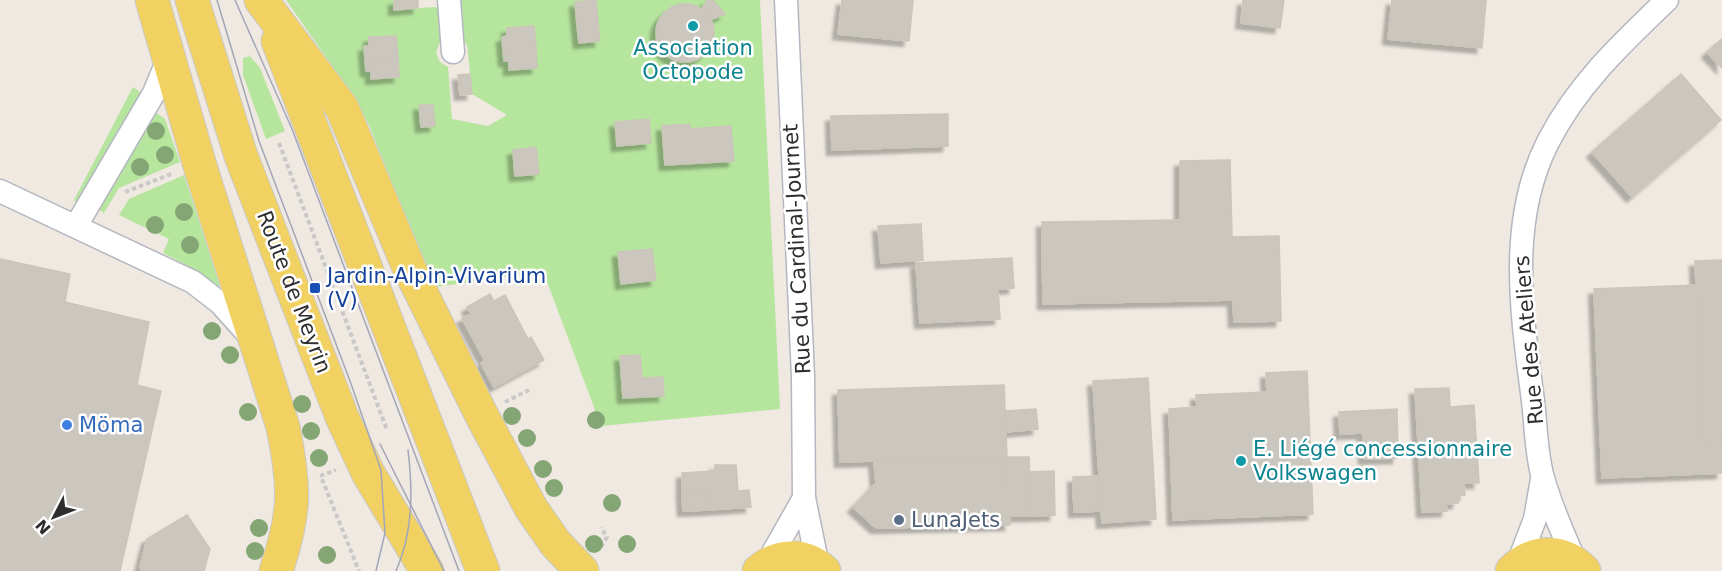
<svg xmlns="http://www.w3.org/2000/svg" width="1722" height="571" font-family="'DejaVu Sans',sans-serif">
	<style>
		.green { fill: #b6e59e }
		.building { fill: #cbc7bf; stroke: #cbc5ba; stroke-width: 1.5; filter: url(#shadow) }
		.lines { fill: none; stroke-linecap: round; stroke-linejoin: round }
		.minor-casing { stroke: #b4b7c1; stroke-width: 25 }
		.primary-casing { stroke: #c9c9c9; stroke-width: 35 }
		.path { stroke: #c9c9c9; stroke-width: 4; stroke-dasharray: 4.5 3; stroke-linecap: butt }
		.minor { stroke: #fff; stroke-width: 22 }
		.primary { stroke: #f2d163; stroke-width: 33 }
		.tram { stroke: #a3a6b8; stroke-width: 1.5 }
		.tree { fill: #84a574 }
		.culture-dot { fill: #0f9aa8; stroke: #fff; stroke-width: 2 }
		.transit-dot { fill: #1a4fb4; stroke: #fff; stroke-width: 2 }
		.shop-dot { fill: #3f7fe0; stroke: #fff; stroke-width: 2 }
		.service-dot { fill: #5c6f8a; stroke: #fff; stroke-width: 2 }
		.labels { text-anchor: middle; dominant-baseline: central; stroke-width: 5; stroke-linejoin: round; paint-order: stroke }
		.culture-label { font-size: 21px; fill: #0d838f; stroke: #fff }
		.street-label { font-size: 21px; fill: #2e2e2e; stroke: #fff }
		.transit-label { font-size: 21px; fill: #164399; stroke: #fff; text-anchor: start }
		.shop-label { font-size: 21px; fill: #366cbe; stroke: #fff; text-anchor: start }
		.service-label { font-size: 21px; fill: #4e5e75; stroke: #fff; text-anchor: start }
	</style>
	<defs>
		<filter id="shadow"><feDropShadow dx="-5.5" dy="5.5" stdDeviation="1.5" flood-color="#0004"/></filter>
	</defs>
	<rect width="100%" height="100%" fill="#efe9e1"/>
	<g class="green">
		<path d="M286 0H418V8L436 7 441 11 443 34 436 53 440 62 448 67 452 119 488 126 507 115 472 94 468 52 467 45 459 38 456 0H760L780 409 601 426 543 271 437 287 413 237 369 125 351 93Z"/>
		<path d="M250 56 260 68 285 131 266 139 243 75V58Z"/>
		<path d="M133 87 144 95 77 203 74 200Z"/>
		<path d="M154 111 165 119 180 162 119 188 104 213 97 208Z"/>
		<path d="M184 175 219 283V291L190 267 163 253 169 239 119 215 129 199Z"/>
	</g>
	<g class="building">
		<path d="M394 0H418V8L394 10Z"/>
		<path d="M596 0 598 23 577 25 575 2Z"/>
		<path d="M707 0H713L725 14 710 20 701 10Z"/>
		<path d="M842 0H913L909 41 838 34Z"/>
		<path d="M1243 0H1284L1280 28 1241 23Z"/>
		<path d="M1392 0H1486L1482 48 1388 39Z"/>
		<circle cx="685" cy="33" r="29"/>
		<path d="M598 23 600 41 579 43 577 25Z"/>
		<path d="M534 26 536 47 503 49 502 37 507 36V28Z"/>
		<path d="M396 36 398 56 365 59 364 46H369V37Z"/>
		<path d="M1722 39V68L1707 52Z"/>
		<path d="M536 47 537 68 509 70V61H504L503 49Z"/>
		<path d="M398 56 399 77 371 79V71H366L365 59Z"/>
		<path d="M470 74 472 94 460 95 458 75Z"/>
		<path d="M1681 74 1721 120 1632 197 1592 152Z"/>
		<path d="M419 105H433L435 126 421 127Z"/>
		<path d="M948 114V146L832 150 831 116Z"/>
		<path d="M649 119 651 143 617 146 615 122Z"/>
		<path d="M690 124V129L731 126 734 161 665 165 662 126Z"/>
		<path d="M536 147 539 174 515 176 513 150Z"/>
		<path d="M1230 160 1232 237 1279 236 1281 321 1234 322 1233 300 1043 304 1042 222 1180 220V161Z"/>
		<path d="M921 224 923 260 881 263 878 226Z"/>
		<path d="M652 249 656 280 621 284 618 252Z"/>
		<path d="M1012 258 1014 288 998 289 1000 319 920 323 916 263Z"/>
		<path d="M0 259 70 274 65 302 149 322 137 385 161 391 120 571H0Z"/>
		<path d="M1722 260V440L1703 441 1695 261Z"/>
		<path d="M1696 285 1703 441 1722 440V473L1602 478 1594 289Z"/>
		<path d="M490 294 494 301 505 295 528 339 531 337 544 360 494 387 481 363 485 361 462 318 471 314 467 307Z"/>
		<path d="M640 355 642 378 663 377 664 396 623 398 620 356Z"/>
		<path d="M1307 371 1313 514 1173 520 1169 409 1197 407 1196 395 1267 392 1266 373Z"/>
		<path d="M1148 378 1156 519 1102 523 1093 381Z"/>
		<path d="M1004 385 1007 457 840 462 838 390Z"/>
		<path d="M1449 388 1450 407 1474 405 1479 483H1464L1465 495H1458V503L1446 504 1447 511 1422 512 1415 389Z"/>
		<path d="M1036 409 1038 429 1006 432 1005 411Z"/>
		<path d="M1397 409 1398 458 1364 459 1363 433 1340 434 1339 412Z"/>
		<path d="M1007 457 1010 525 876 528 853 507 876 483 874 461Z"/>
		<path d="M1007 457H1029L1031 516H1008Z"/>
		<path d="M715 465H736L738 491 749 490 751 507 708 510 707 493 682 494V473L715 471Z"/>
		<path d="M1054 471 1055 515 1031 516 1029 472Z"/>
		<path d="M1099 476 1101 511 1074 512 1073 477Z"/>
		<path d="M707 493 708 510 683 511 682 494Z"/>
		<path d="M187 515 210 549 204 571H142L140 567 147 539Z"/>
	</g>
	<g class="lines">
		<defs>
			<g id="minor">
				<path d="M449 0 453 52"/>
				<path d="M786 0 803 376 804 498 818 566"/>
				<path d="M0 191 193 282 220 303 248 334"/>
				<path d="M76 226 154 93 169 57"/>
				<path d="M1576 563C1564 536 1551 507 1543 478 1536 454 1536 426 1533 401 1522 316 1507 222 1548 142 1577 85 1621 44 1667 0"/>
				<path d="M766 565 804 498"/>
				<path d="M1517 566 1535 519 1542 479"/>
			</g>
			<g id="primary">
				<path d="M152 0 200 166 283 427C295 487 296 512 276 571"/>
				<path d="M192 0 241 156 342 417 368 473 427 571"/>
				<path d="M261 0 342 108 410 270 481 414 531 508 556 544 582 571"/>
				<path d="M278 41 483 571"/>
				<path d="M759 571C778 554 804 553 824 571"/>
				<path d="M1512 571C1533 549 1563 549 1584 571"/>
			</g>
		</defs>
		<use href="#minor" class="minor-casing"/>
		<use href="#primary" class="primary-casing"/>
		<g class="path">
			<path d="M279 143 387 430"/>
			<path d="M125 192 174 173"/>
			<path d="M505 402 529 390"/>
			<path d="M320 476 336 470"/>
			<path d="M322 479 359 571"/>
			<path d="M601 547 607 537 601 527"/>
		</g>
		<use href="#minor" class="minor"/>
		<use href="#primary" class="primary"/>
		<g class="tram">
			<path d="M217 0 259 141 350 381 381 470 385 533 376 571"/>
			<path d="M235 0 292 129 459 571"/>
			<path d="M380 444 444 571"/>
			<path d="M396 571C413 532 413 492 408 450"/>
		</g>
	</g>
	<g class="tree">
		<circle cx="156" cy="131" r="9"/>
		<circle cx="165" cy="155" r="9"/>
		<circle cx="140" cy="167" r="9"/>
		<circle cx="184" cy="212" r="9"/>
		<circle cx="155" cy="225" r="9"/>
		<circle cx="190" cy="245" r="9"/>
		<circle cx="212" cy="331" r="9"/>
		<circle cx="230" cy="355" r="9"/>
		<circle cx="302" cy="404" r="9"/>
		<circle cx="248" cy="412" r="9"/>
		<circle cx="512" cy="416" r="9"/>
		<circle cx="596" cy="420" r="9"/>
		<circle cx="311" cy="431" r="9"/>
		<circle cx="527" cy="438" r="9"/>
		<circle cx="319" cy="458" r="9"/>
		<circle cx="543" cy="469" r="9"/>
		<circle cx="554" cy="488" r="9"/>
		<circle cx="612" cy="503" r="9"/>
		<circle cx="259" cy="528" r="9"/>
		<circle cx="594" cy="544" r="9"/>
		<circle cx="627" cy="544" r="9"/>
		<circle cx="255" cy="551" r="9"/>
		<circle cx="327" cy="555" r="9"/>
	</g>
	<g class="culture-dot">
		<circle cx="693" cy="26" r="6"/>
		<circle cx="1241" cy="461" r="6"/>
	</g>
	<rect class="transit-dot" x="309" y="282" width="12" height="12" rx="3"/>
	<circle class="shop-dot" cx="67" cy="425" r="6"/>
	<circle class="service-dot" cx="899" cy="520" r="6"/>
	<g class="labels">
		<g class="culture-label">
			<text x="693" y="48">Association<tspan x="693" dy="24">Octopode</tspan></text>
			<text x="1253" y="449" text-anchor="start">E. Liégé concessionnaire<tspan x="1253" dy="24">Volkswagen</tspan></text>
		</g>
		<g class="street-label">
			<text transform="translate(797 249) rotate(-93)">Rue du Cardinal-Journet</text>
			<text transform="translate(294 292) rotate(69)">Route de Meyrin</text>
			<text transform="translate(1529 340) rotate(-95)">Rue des Ateliers</text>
		</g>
		<g class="transit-label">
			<text x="327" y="276">Jardin-Alpin-Vivarium<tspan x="327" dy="24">(V)</tspan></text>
		</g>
		<g class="shop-label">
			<text x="79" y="425">Möma</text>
		</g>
		<g class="service-label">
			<text x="911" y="520">LunaJets</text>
		</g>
	</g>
	<g transform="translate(54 517) rotate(228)" stroke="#ffffff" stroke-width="4.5" paint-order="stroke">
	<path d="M0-4.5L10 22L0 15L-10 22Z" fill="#2e2e2e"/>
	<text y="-9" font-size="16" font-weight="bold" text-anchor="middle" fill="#2e2e2e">N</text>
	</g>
</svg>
